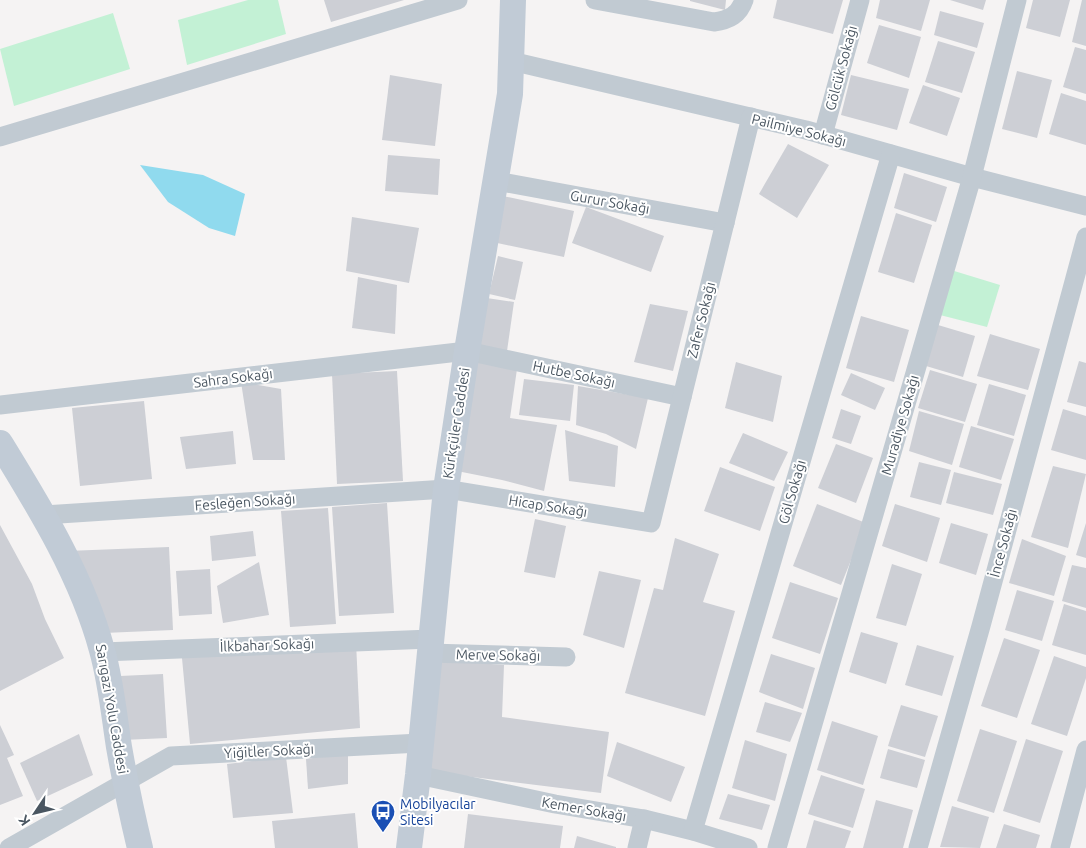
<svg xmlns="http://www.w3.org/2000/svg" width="1086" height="848" font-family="Ubuntu,sans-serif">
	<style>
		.green { fill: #c3f1d5 }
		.water { fill: #90daee }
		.building { fill: #cdcfd5 }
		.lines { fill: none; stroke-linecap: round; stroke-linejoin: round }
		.street { stroke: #c1cad2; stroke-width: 19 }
		.secondary { stroke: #c1cbd6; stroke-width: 26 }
		.labels { text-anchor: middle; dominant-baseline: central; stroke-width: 4; stroke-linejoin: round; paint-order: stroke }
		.street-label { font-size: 14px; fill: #4a5661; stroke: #fff }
		.transit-label { font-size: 14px; fill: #164399; stroke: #fff; text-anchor: start }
	</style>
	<rect width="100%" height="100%" fill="#f5f3f3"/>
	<g class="green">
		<path d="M248 0H278L286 34 187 65 178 20Z"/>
		<path d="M113 13 130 69 14 106 0 49Z"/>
		<path d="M951 270 1000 285 987 327 940 315Z"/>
	</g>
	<path class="water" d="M140 165 203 175 245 194 235 236 209 228 168 202Z"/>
	<g class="building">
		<path d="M324 0H404L331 22Z"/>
		<path d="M690 0H726L725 10 690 1Z"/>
		<path d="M777 0H843L833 34 773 18Z"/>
		<path d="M880 0H930L921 31 876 18Z"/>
		<path d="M950 0H986L983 10Z"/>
		<path d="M1033 0H1070L1060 37 1026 28Z"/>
		<path d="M1082 0H1086V46L1072 42Z"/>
		<path d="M940 11 984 23 977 48 934 35Z"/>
		<path d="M879 25 921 37 909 78 867 63Z"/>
		<path d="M938 41 975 52 962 93 925 82Z"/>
		<path d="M1075 47 1086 50V94L1063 87Z"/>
		<path d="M1017 71 1052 80 1037 138 1002 129Z"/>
		<path d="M390 75 442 84 435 146 382 140Z"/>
		<path d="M851 75 909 89 897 130 841 115Z"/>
		<path d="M923 85 960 98 947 136 909 123Z"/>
		<path d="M1061 93 1086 101V145L1049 134Z"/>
		<path d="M788 144 829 165 797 218 759 194Z"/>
		<path d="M388 155 440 159 438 195 385 191Z"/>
		<path d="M904 173 947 187 936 222 894 208Z"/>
		<path d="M498 195 574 211 564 257 488 241Z"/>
		<path d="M586 207 664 236 651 272 572 243Z"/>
		<path d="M896 213 932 225 914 283 878 272Z"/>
		<path d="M352 217 419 228 409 283 346 271Z"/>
		<path d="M498 256 523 262 515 300 489 294Z"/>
		<path d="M358 277 397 285 395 334 352 328Z"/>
		<path d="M480 297 514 302 507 351 474 346Z"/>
		<path d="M650 304 688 311 673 371 634 362Z"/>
		<path d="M861 316 909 330 894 382 846 368Z"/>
		<path d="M938 325 975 336 963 377 926 366Z"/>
		<path d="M990 334 1040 349 1028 390 977 376Z"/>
		<path d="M471 361 517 369 510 418 557 425 544 491 502 480 457 471Z"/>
		<path d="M1079 361 1086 363V407L1067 402Z"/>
		<path d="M736 362 782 376 773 422 725 408Z"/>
		<path d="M930 370 977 384 965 422 918 408Z"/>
		<path d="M397 371 403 481 337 484 332 374Z"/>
		<path d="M851 373 885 388 875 410 841 395Z"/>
		<path d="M524 379 574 385 570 421 519 415Z"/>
		<path d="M241 382 281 389 285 460H253Z"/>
		<path d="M989 384 1026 395 1014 436 977 425Z"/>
		<path d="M578 386 648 398 636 449 606 434 576 425Z"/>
		<path d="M144 401 152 479 80 486 72 408Z"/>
		<path d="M841 409 861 416 851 444 832 438Z"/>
		<path d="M1063 409 1086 416V460L1051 450Z"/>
		<path d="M919 411 964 424 952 465 909 451Z"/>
		<path d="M971 426 1014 439 1001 480 959 467Z"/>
		<path d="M565 430 618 446 615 487 569 481Z"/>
		<path d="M233 431 236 464 186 469 180 437Z"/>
		<path d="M743 433 788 452 774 481 729 463Z"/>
		<path d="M836 444 873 458 856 503 818 488Z"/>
		<path d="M919 462 951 470 941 505 910 497Z"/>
		<path d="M1053 466 1086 474 1068 548 1031 537Z"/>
		<path d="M720 467 775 487 760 531 704 511Z"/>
		<path d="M954 472 1002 484 993 515 946 503Z"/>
		<path d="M387 503 394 613 339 616 332 507Z"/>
		<path d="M817 504 866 523 841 585 793 566Z"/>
		<path d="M895 504 940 518 927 562 882 546Z"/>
		<path d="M328 508 336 624 290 627 281 511Z"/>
		<path d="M535 519 566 526 555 578 524 572Z"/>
		<path d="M951 523 988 534 976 575 939 563Z"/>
		<path d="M1086 523V558L1076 555Z"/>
		<path d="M0 525 32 584 45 619 64 658 0 691Z"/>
		<path d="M253 531 256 556 212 561 210 536Z"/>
		<path d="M675 538 719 554 703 602 735 611 705 716 625 693 654 588 663 590Z"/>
		<path d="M1022 539 1066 556 1054 596 1009 583Z"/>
		<path d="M169 547 173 630 104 633 67 551Z"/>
		<path d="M259 562 269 615 223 623 217 586Z"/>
		<path d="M892 564 922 574 906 626 876 618Z"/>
		<path d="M1072 565 1086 568V608L1062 601Z"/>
		<path d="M210 569 212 614 179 616 176 571Z"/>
		<path d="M599 571 641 580 624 648 583 635Z"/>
		<path d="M790 582 838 598 820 654 772 638Z"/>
		<path d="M1017 590 1054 601 1042 641 1005 630Z"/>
		<path d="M1064 604 1086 611V655L1052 645Z"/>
		<path d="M861 632 898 643 886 684 849 672Z"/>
		<path d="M1004 638 1040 650 1017 718 981 706Z"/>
		<path d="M356 642 360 728 190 744 182 658Z"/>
		<path d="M917 645 954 656 942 696 905 685Z"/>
		<path d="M771 654 815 668 803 709 759 692Z"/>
		<path d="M1054 656 1086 667V678L1067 736 1031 724Z"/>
		<path d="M436 660 504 665 502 717 609 732 601 793 425 771Z"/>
		<path d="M163 674 167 738 123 740 120 676Z"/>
		<path d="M765 702 802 713 790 742 756 732Z"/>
		<path d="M901 705 938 716 925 757 888 746Z"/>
		<path d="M832 721 878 736 863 785 817 770Z"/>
		<path d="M0 725 14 755 7 758 23 796 0 805Z"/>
		<path d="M980 729 1017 741 994 813 957 801Z"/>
		<path d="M79 734 93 775 37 801 20 763Z"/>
		<path d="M1026 739 1063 751 1040 823 1003 811Z"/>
		<path d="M745 740 787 754 775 801 732 788Z"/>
		<path d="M617 742 685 767 671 802 607 776Z"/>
		<path d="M888 749 925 760 917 788 880 778Z"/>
		<path d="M348 753V784L308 789 306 759Z"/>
		<path d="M286 757 293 813 233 818 227 764Z"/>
		<path d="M821 775 865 789 853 828 808 814Z"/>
		<path d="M728 794 770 805 762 830 719 819Z"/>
		<path d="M876 800 913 810 903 848H863Z"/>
		<path d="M952 806 989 817 980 848 940 847Z"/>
		<path d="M355 813 358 848H275L272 821Z"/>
		<path d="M468 814 563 826 560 848H464Z"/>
		<path d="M814 820 851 831 845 848H806Z"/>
		<path d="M1004 824 1040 835 1036 848H996Z"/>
		<path d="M577 836 616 847V848H574Z"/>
	</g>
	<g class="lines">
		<g class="street">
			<path d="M595 0 714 22C729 20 739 15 744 0"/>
			<path d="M511 61 806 130 972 177 1086 206"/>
			<path d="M823 135 860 0"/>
			<path d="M0 137 458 0"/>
			<path d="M496 181 725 223"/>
			<path d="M0 405 467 351 682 397"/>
			<path d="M44 515 446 489 651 523 751 117"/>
			<path d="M103 652 431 639"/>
			<path d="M429 653 566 657"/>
			<path d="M418 775 555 804 644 819 693 831 748 848"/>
			<path d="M693 831 891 154"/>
			<path d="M9 848 171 756 420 743"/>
			<path d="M637 848 644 819"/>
			<path d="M777 848 972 177 1017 0"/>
			<path d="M918 848 981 626 1086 237"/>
			<path d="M1060 848 1086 750"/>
		</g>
		<g class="secondary">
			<path d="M0 443C40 508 82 576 102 650 111 682 114 715 119 747 125 781 132 815 140 848"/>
			<path d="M409 848 418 775 446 489 467 351 510 94 513 0"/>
		</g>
	</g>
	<defs>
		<symbol id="bus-pin" viewBox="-11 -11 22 30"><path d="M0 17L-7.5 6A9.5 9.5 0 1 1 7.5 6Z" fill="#1a4fb4" stroke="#fff"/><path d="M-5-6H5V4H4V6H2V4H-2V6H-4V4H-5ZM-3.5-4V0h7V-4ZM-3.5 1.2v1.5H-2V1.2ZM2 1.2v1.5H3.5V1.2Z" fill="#fff"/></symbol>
	</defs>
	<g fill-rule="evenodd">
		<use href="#bus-pin" x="369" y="798" width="28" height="38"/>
	</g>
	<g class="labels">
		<g class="street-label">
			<text transform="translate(841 68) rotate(-75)">Gölcük Sokağı</text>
			<text transform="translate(799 130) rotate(14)">Pailmiye Sokağı</text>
			<text transform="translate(610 202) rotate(10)">Gurur Sokağı</text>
			<text transform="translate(701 320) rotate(-76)">Zafer Sokağı</text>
			<text transform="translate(574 374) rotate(12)">Hutbe Sokağı</text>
			<text transform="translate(233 378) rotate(-7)">Sahra Sokağı</text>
			<text transform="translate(456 423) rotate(-81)">Kürkçüler Caddesi</text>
			<text transform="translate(900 425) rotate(-74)">Muradiye Sokağı</text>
			<text transform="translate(792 492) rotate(-74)">Göl Sokağı</text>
			<text transform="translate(245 502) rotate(-4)">Fesleğen Sokağı</text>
			<text transform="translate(548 506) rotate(9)">Hicap Sokağı</text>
			<text transform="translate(1003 543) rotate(-75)">İnce Sokağı</text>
			<text transform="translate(267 645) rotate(-2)">İlkbahar Sokağı</text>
			<text transform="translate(498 655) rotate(1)">Merve Sokağı</text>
			<text transform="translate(112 709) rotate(80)">Sarıgazi Yolu Caddesi</text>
			<text transform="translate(269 751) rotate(-3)">Yiğitler Sokağı</text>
			<text transform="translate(584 809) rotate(10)">Kemer Sokağı</text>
		</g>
		<g class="transit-label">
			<text x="400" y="804">Mobilyacılar<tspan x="400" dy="16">Sitesi</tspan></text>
		</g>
	</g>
	<g transform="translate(35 813) rotate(235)" stroke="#ffffff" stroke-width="4" paint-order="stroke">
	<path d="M0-4L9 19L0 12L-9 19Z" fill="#4a5661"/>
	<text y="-8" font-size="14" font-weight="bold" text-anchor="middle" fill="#4a5661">K</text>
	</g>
</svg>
